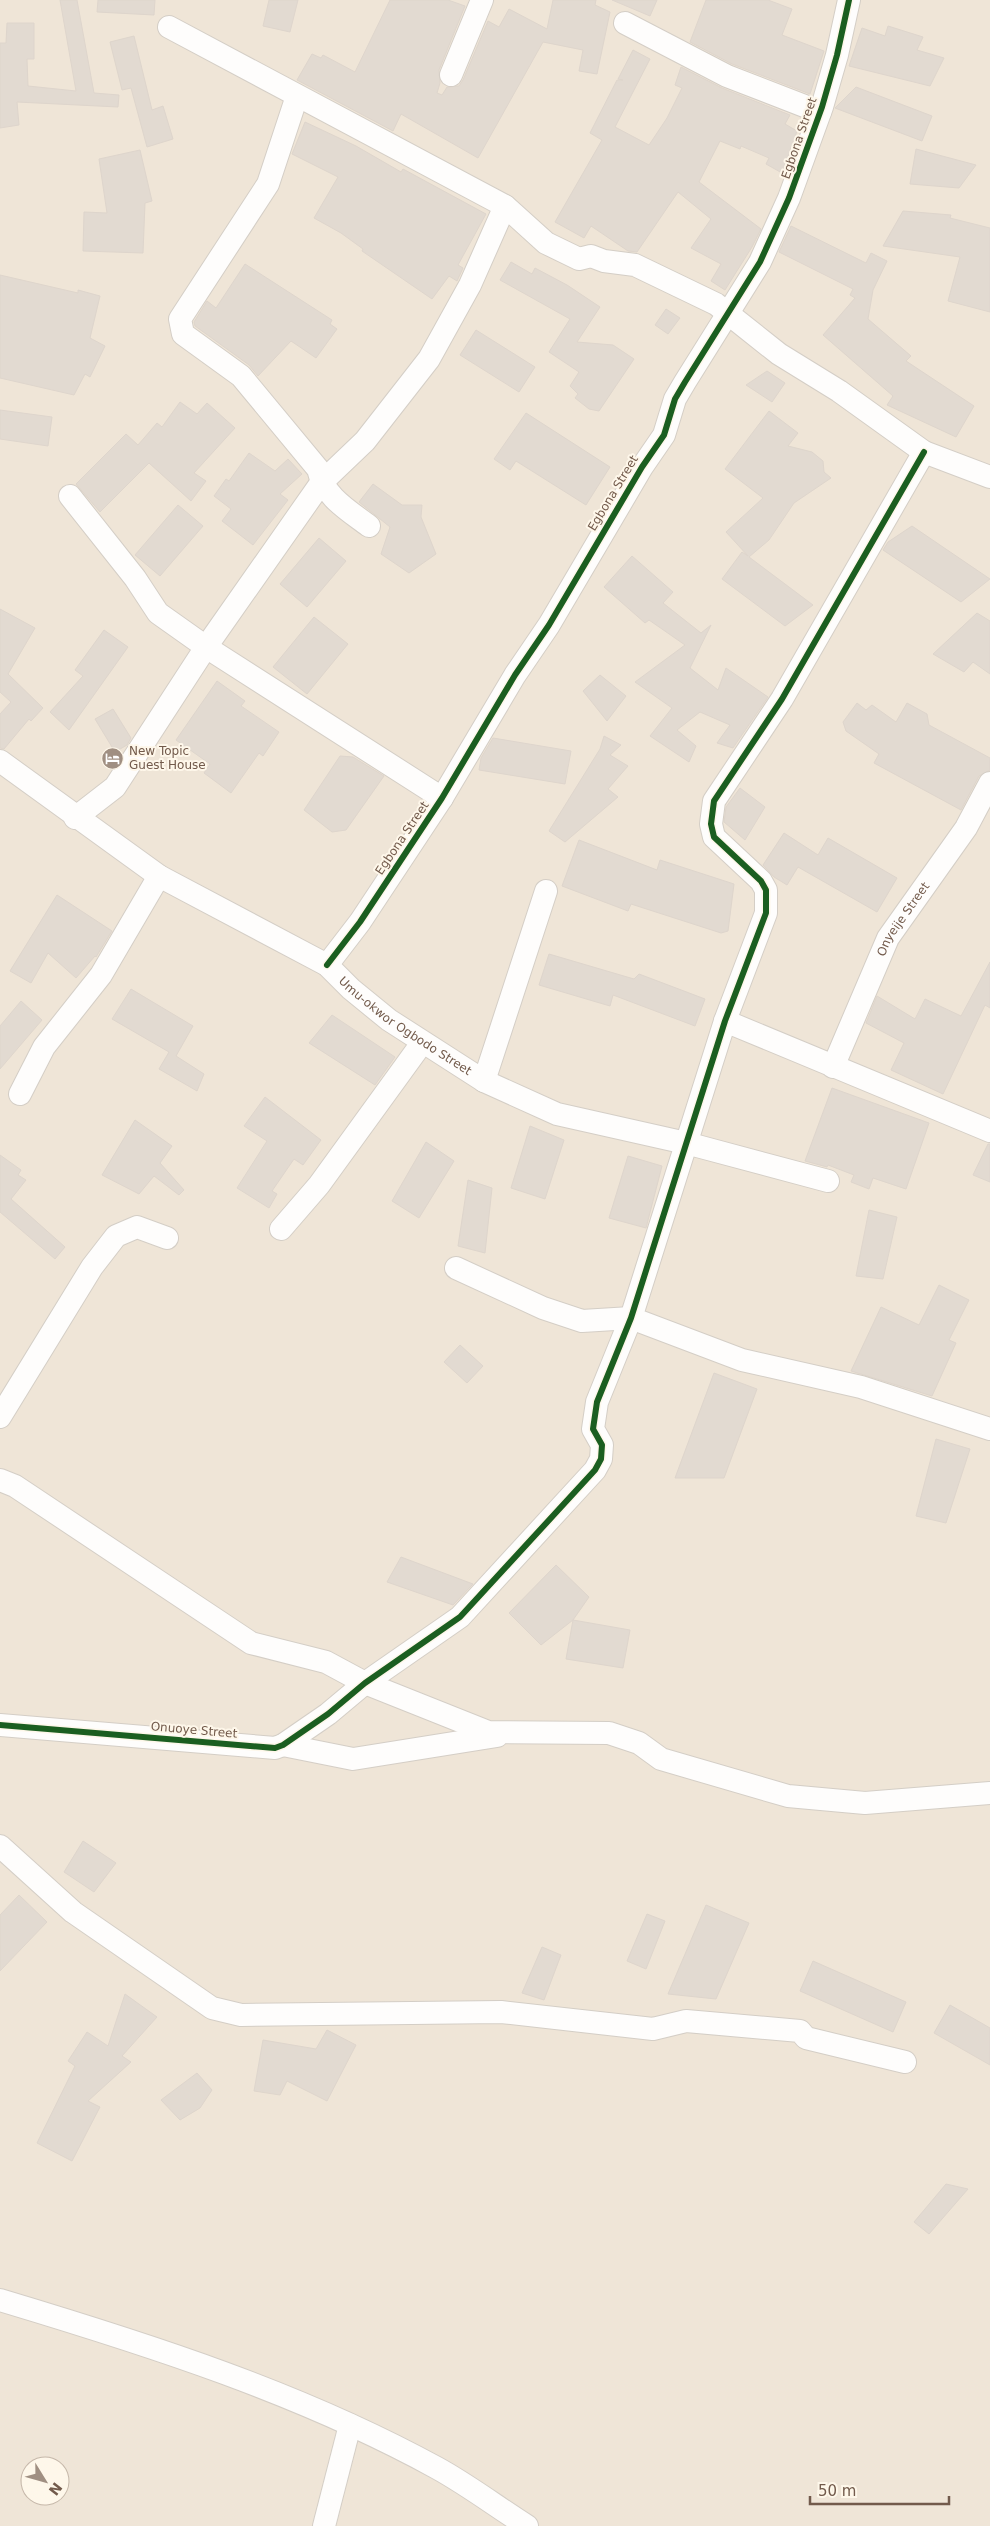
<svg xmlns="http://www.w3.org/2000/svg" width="990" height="2526" font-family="'DejaVu Sans',sans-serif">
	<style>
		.residential { fill: #efe5d7; fill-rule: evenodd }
		.building { fill: #e2dad1; stroke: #ded5cc }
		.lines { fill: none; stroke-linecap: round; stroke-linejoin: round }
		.street-casing { stroke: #d4cec6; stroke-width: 24 }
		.street { stroke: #fefdfc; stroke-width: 22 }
		.cycleway-casing { stroke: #fef7ea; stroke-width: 9 }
		.cycleway { stroke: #1b5e20; stroke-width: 6 }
		.labels { text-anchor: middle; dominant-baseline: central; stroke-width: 4; stroke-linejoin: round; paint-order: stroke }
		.street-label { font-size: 12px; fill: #725a4b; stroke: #fef7ea }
		.poi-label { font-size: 12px; fill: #725a4b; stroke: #fef7ea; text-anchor: start }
	</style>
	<rect width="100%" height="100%" fill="#f6f2e9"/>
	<path class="residential" d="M0 0H990V2526H0ZM30 2466H60V2496H30Z"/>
	<g class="building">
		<path d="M60 0H77L94 93 119 95 118 107 17 102 19 125 0 128V43H6L7 23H34V59H27L28 86 76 91Z"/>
		<path d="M98 0H155L154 15 97 12Z"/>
		<path d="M269 0H298L290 32 263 26Z"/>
		<path d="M390 0H448L465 6 439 70 440 83 437 93 442 95 447 87 459 86 463 80 488 21 499 27 509 9 547 29 553 0H596L595 5 610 12 597 74 579 71 583 50 543 42 478 158 401 114 393 131 297 80 312 54 321 58 323 55 355 72Z"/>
		<path d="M612 0H657L650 16Z"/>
		<path d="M706 0H768L792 9 782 35 824 51 810 94 732 64 690 42Z"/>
		<path d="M888 26 923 37 917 50 944 58 930 86 849 66 862 28 885 36Z"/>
		<path d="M134 36 152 110 163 106 173 139 147 147 131 88 122 90 110 42Z"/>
		<path d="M633 50 650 59 615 127 649 145 667 118 682 88 675 85 681 67 722 88 790 115 785 124 797 131 782 173 766 164 769 158 741 146 740 149 720 141 699 182 761 229 752 247 725 290 711 281 721 264 691 248 711 219 678 192 637 252 628 251 591 226 584 238 555 222 602 140 590 133 617 80H623L618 79Z"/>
		<path d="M856 87 932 116 922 141 835 108Z"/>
		<path d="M305 122 356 146 401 172 403 169 486 214 458 265 463 268 457 281 449 276 432 299 362 251 363 249 341 233 314 218 338 177 292 154Z"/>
		<path d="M916 149 976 165 959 188 910 184Z"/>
		<path d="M140 150 152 201 145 203 143 253 83 251 84 212 107 213 99 159Z"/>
		<path d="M903 211 951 215 950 218 990 228V312L948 301 960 257 883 246Z"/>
		<path d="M791 226 866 263 871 253 887 261 873 290 868 319 911 356 906 361 974 406 956 437 887 405 893 396 823 335 855 298 850 295 853 289 779 252Z"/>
		<path d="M511 262 532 274 535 268 567 285 600 307 577 342 613 345 634 359 599 411 589 409 575 398 578 394 570 386 579 372 549 352 570 319 500 280Z"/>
		<path d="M245 264 332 320 330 324 337 329 316 358 291 341 258 376 249 365 195 326 194 322 207 301 216 308Z"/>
		<path d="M0 275 78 293V290L100 296 90 338 105 346 90 377 85 374 74 395 0 378Z"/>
		<path d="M666 309 680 318 668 334 655 325Z"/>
		<path d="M476 330 535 367 519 392 460 355Z"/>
		<path d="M767 371 785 383 772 402 746 385Z"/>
		<path d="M180 402 197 414 207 403 235 428 194 473 206 481 191 501 149 463 100 512 76 484 126 434 138 445 157 423 162 427Z"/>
		<path d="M0 410 52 417 48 446 0 439Z"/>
		<path d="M769 411 798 433 788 446 812 452 823 461 824 472 831 478 794 503 769 540 749 557 813 605 785 626 722 579 742 552 748 556 726 532 763 498 725 469Z"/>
		<path d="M526 413 610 467 586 505 516 461 510 470 494 459Z"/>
		<path d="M249 453 275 471 288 459 302 474 280 494 288 500 253 545 222 521 231 509 214 496 226 479 229 481Z"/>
		<path d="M373 484 402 505H422L421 517 436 554 409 573 381 554 390 527 359 502Z"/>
		<path d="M178 505 203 526 160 576 135 555Z"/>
		<path d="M912 526 990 579 961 602 883 550 888 542Z"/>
		<path d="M319 538 346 561 307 607 280 584Z"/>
		<path d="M632 556 673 592 663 603 701 633 711 625 690 668 718 690 726 668 768 697 733 748 717 743 730 725 700 712 677 730 696 746 689 762 650 736 672 708 635 682 685 645 649 620 645 623 604 587Z"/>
		<path d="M0 609 35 628 8 674 43 708 31 721 29 719 4 749 0 748V714L11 702 0 692Z"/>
		<path d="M977 613 990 621V674L973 662 964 672 933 654Z"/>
		<path d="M314 617 348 644 307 694 273 667Z"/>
		<path d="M104 630 128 647 69 730 50 712 83 676 75 670Z"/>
		<path d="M600 675 626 696 607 721 583 691Z"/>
		<path d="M217 681 245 701 241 706 279 732 263 756 259 753 231 793 204 773 210 764 176 740Z"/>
		<path d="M857 703 866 710 872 705 896 722 907 703 927 714 929 725 990 758V770L979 776 961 810 874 763 879 754 846 731 843 722Z"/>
		<path d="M113 709 131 738 127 745 115 752 95 719Z"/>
		<path d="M604 736 621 745 610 755 628 766 608 789 618 797 565 842 549 831 600 749Z"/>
		<path d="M493 738 571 751 565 784 479 770 481 758Z"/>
		<path d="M340 756 353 757 384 776 346 830 332 832 304 810Z"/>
		<path d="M740 788 765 807 745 840 724 822 726 807Z"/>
		<path d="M784 833 818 855 828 838 897 878 877 912 798 867 787 885 774 877 763 865Z"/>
		<path d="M579 840 657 870 660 860 734 884 728 931 721 933 631 904 628 911 562 886Z"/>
		<path d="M57 895 112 931 96 957 95 956 76 978 48 953 31 983 10 971Z"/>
		<path d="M549 954 634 979 639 974 705 999 695 1026 613 995 610 1006 539 985Z"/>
		<path d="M990 962V1008L985 1005 943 1094 891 1070 904 1043 866 1023 877 996 915 1019 925 999 961 1016Z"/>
		<path d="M131 989 193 1026 176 1056 204 1074 197 1091 159 1069 169 1052 112 1019Z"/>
		<path d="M21 1001 42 1020 0 1069V1026Z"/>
		<path d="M332 1015 395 1057 375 1085 309 1043Z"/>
		<path d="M832 1088 929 1123 906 1189 873 1178 869 1189 851 1182 854 1175 828 1165 827 1167 805 1161Z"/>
		<path d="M265 1097 321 1140 303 1165 294 1159 272 1191 277 1194 269 1208 237 1188 267 1141 244 1126Z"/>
		<path d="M135 1120 172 1146 160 1163 184 1190 179 1195 154 1176 139 1194 102 1175Z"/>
		<path d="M530 1126 564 1140 545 1199 511 1188Z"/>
		<path d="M426 1142 454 1161 419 1218 392 1201Z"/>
		<path d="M988 1144H990V1182L973 1175Z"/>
		<path d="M0 1155 21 1170 18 1175 26 1180 11 1199 65 1247 55 1259 0 1212Z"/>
		<path d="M628 1156 662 1166 646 1228 609 1218Z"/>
		<path d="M468 1180 492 1188 485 1253 458 1246Z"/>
		<path d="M869 1210 897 1217 883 1279 856 1276Z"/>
		<path d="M939 1285 969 1300 949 1340 956 1343 932 1396 851 1371 881 1307 919 1325Z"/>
		<path d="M460 1345 483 1366 467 1383 444 1362Z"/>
		<path d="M714 1373 757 1389 724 1478H675Z"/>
		<path d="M936 1439 970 1449 946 1523 916 1516Z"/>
		<path d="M401 1557 473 1584 453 1605 387 1582Z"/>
		<path d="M556 1565 589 1597 573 1620 541 1645 509 1613Z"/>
		<path d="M573 1620 630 1630 623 1668 566 1659Z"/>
		<path d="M83 1841 116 1863 94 1892 64 1872Z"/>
		<path d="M19 1895 47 1922 0 1971V1915Z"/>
		<path d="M706 1905 749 1923 716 1999 668 1994Z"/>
		<path d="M647 1914 665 1921 646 1969 627 1961Z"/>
		<path d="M542 1947 561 1955 544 2000 522 1993Z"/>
		<path d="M813 1961 906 2002 893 2032 800 1991Z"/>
		<path d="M125 1994 157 2017 122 2056 131 2062 88 2101 100 2107 72 2161 37 2143 75 2066 68 2061 87 2032 108 2046Z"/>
		<path d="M950 2005 990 2028V2065L934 2033Z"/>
		<path d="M327 2030 356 2045 327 2101 287 2081 280 2095 254 2091 263 2040 316 2049Z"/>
		<path d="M197 2073 212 2090 200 2108 180 2120 161 2100Z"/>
		<path d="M946 2184 968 2189 929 2234 914 2222Z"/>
	</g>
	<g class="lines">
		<defs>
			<g id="street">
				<path d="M625 23 727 76 820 112"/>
				<path d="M169 27 505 206 546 243 579 259 591 256 604 261 635 265 716 304 779 354 839 391 924 452 990 477"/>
				<path d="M451 75 482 0"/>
				<path d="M297 96 268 184 180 319 183 334 241 376 318 469C324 497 348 510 369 526"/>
				<path d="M70 496 135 578 158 613 206 647 442 798"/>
				<path id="s1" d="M0 761 159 876 327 965 351 989 389 1020 484 1081 557 1114 686 1143 828 1181"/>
				<path d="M75 818 115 787 206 647 321 483 365 441 429 359 470 285 505 206"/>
				<path d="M327 965 360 922 442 798 515 675 549 625 642 467 664 435 675 399 685 382 760 262 789 198 822 107 837 55 849 0"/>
				<path d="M725 1021 990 1131"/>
				<path id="s2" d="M833 1067 888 938 966 828 990 783"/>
				<path d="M484 1081 546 891"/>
				<path d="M20 1094 44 1047 101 975 159 876"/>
				<path d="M281 1229 319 1185 422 1043"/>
				<path d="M456 1268 543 1308 582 1321 631 1318 742 1360 861 1387 990 1429"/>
				<path d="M0 1417 92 1267 116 1236 137 1227 167 1238"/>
				<path d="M0 1480 15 1486 251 1643 326 1662 365 1683 488 1732 609 1733 639 1743 661 1759 788 1796 865 1803 990 1793"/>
				<path d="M0 1725 275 1748 283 1745 328 1714 365 1683 460 1617 595 1470 601 1459 602 1445 593 1429 597 1402 631 1318 725 1021 766 913V890L761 881 714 837 711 824 714 801 782 699 924 452"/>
				<path d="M283 1745 353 1759 497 1736"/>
				<path d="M0 1846 73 1912 212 2008 241 2015 501 2012 653 2029 686 2021 800 2031 806 2038 905 2062"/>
				<path d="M0 2300C150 2345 300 2393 437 2468 468 2485 497 2507 527 2526"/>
				<path d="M324 2526 350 2425"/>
			</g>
		</defs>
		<use href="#street" class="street-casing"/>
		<use href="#street" class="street"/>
		<defs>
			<g id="cycleway">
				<path d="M327 965 360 922 442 798 515 675 549 625 642 467 664 435 675 399 685 382 760 262 789 198 822 107 837 55 849 0"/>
				<path d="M0 1725 275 1748 283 1745 328 1714 365 1683 460 1617 595 1470 601 1459 602 1445 593 1429 597 1402 631 1318 725 1021 766 913V890L761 881 714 837 711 824 714 801 782 699 924 452"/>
			</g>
		</defs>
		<use href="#cycleway" class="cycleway-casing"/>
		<use href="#cycleway" class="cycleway"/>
	</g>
	<defs>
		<symbol id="hotel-disc" viewBox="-11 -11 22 22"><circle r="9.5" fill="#a08f82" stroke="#fef7ea"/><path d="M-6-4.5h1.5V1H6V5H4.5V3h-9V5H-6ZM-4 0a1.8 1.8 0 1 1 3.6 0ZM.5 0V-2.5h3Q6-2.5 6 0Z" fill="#fff"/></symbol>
	</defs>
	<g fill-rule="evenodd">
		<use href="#hotel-disc" x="100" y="746" width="25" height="25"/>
	</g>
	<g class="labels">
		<g class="street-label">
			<text transform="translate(799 138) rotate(-71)">Egbona Street</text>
			<text transform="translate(613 493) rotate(-59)">Egbona Street</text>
			<text transform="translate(402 838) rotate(-56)">Egbona Street</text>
			<text stroke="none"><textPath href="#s2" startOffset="164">Onyeije Street</textPath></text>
			<text stroke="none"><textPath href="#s1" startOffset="486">Umu-okwor Ogbodo Street</textPath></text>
			<text transform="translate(194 1730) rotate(5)">Onuoye Street</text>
		</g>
		<g class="poi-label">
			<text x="129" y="751">New Topic<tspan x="129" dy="14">Guest House</tspan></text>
		</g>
	</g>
	<g transform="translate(45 2481) rotate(127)"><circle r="24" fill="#fef7ea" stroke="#c6b8aa"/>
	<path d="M0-4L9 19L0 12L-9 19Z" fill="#a08f82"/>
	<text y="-8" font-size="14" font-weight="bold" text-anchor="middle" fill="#725a4b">N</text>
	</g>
	<path d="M810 2496v8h139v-8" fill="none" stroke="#725a4b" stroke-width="2.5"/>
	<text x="818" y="2496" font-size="15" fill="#725a4b" stroke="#fef7ea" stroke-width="4" paint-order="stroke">50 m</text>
</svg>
